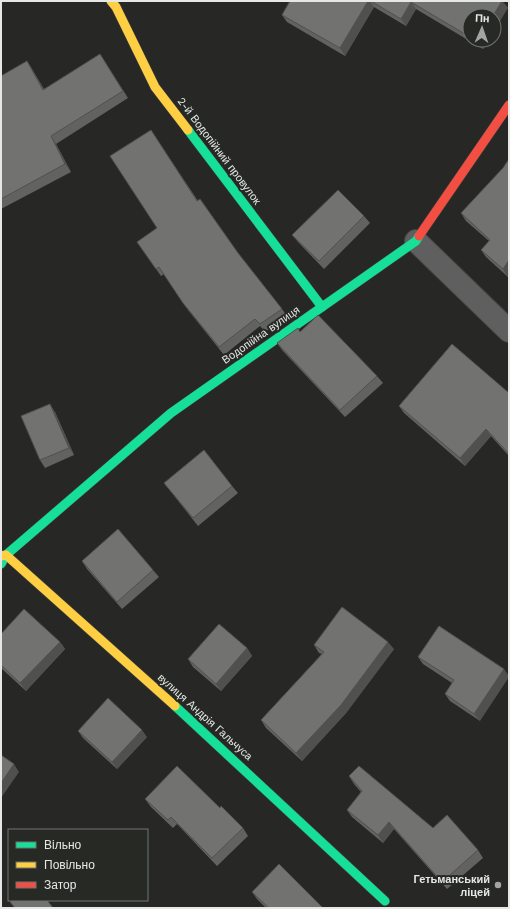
<svg xmlns="http://www.w3.org/2000/svg" width="510" height="909" font-family="'Work Sans',sans-serif">
	<style>
		.lines { fill: none; stroke-linecap: round; stroke-linejoin: round }
		.street-casing { stroke: #434443; stroke-width: 24 }
		.fast-casing { stroke: #434443; stroke-width: 10 }
		.slow-casing { stroke: #434443; stroke-width: 10 }
		.jam-casing { stroke: #434443; stroke-width: 10 }
		.street { stroke: #5e5f5e; stroke-width: 22 }
		.fast { stroke: #16e098; stroke-width: 9 }
		.slow { stroke: #ffcf43; stroke-width: 9 }
		.jam { stroke: #f24e42; stroke-width: 9 }
		.wall { fill: #626361 }
		.shaded-wall { fill: #50504f }
		.building { fill: #727371; stroke: #50504f }
		.poi-dot { fill: #a3a5a2; stroke: #272925; stroke-width: 1.5 }
		.labels { text-anchor: middle; dominant-baseline: central; stroke-width: 4; stroke-linejoin: round; paint-order: stroke }
		.street-label { font-size: 11px; fill: #e6e8e5; stroke: #272925 }
		.poi-label { font-size: 11px; font-weight: bold; fill: #e6e8e5; stroke: #272925; text-anchor: end }
	</style>
	<rect width="100%" height="100%" fill="#272826"/>
	<g class="lines">
		<defs>
			<path id="street" d="M416 241 509 331"/>
			<g id="fast">
				<path d="M188 130 322 307"/>
				<path d="M1 564 6 555 171 413 416 241 419 236"/>
				<path d="M175 706 385 901"/>
			</g>
			<g id="slow">
				<path d="M111 1 116 7 155 87 188 130"/>
				<path d="M1 556 6 555 175 706"/>
			</g>
			<path id="jam" d="M419 236 509 105"/>
		</defs>
		<use href="#street" class="street-casing"/>
		<use href="#fast" class="fast-casing"/>
		<use href="#slow" class="slow-casing"/>
		<use href="#jam" class="jam-casing"/>
		<use href="#street" class="street"/>
		<use href="#fast" class="fast"/>
		<use href="#slow" class="slow"/>
		<use href="#jam" class="jam"/>
	</g>
	<g class="wall">
		<path d="M290 1H502L508 8 470 16V40H489L483 49 416 9 406 26 374 7 345 56 287 22 282 15Z"/>
		<path d="M100 54 128 98 56 144 71 172 1 209V76L27 61 32 69 44 89Z"/>
		<path d="M156 138 198 201 239 255 282 309 287 316 265 332 260 326 224 355 188 310 164 274 161 276 137 242 157 228Z"/>
		<path d="M509 159V275L508 277 486 257 481 250 489 241 466 221 461 213 503 168Z"/>
		<path d="M364 216 370 223 324 269 298 242 292 235Z"/>
		<path d="M300 332 377 376 383 383 345 417 282 350 277 343Z"/>
		<path d="M509 393V456L491 436 465 466 404 413 399 406Z"/>
		<path d="M55 412 74 455 45 468 40 460Z"/>
		<path d="M164 483 232 486 238 493 198 526Z"/>
		<path d="M82 561 153 570 159 577 122 609 87 569Z"/>
		<path d="M439 626 480 721 450 701 445 694 452 683 423 664 418 657Z"/>
		<path d="M1 634 60 642 65 649 26 691 1 668Z"/>
		<path d="M314 645 394 649 346 713 302 761 266 728 261 720 322 654 319 653Z"/>
		<path d="M247 648 252 656 221 691 193 667 188 659Z"/>
		<path d="M78 731 147 737 117 769 83 738Z"/>
		<path d="M349 776 433 828 478 850 483 858 447 889 394 829 383 843 352 817 347 810 361 792 354 784Z"/>
		<path d="M145 799 220 808 243 828 248 836 217 866 177 824 173 828 151 807Z"/>
		<path d="M252 892 323 908H266L257 899Z"/>
	</g>
	<g class="shaded-wall">
		<path d="M368 1H370L374 7 345 56 340 48Z"/>
		<path d="M502 1 508 8 494 31V16H493Z"/>
		<path d="M411 2 416 9 406 26 401 19Z"/>
		<path d="M479 40H489L483 49 478 42Z"/>
		<path d="M100 54 105 62 128 98 123 91Z"/>
		<path d="M27 61 32 69 48 97 43 90Z"/>
		<path d="M51 136 56 144 71 172 65 164Z"/>
		<path d="M509 260V275L508 277 503 269Z"/>
		<path d="M50 404 55 412 74 455 69 448Z"/>
		<path d="M486 429 491 436 465 466 460 458Z"/>
		<path d="M60 642 65 649 26 691 20 683Z"/>
		<path d="M388 642 394 649 346 713 302 761 296 753Z"/>
		<path d="M247 648 252 656 221 691 216 684Z"/>
		<path d="M504 669 509 676V677L480 721 474 714Z"/>
		<path d="M142 730 147 737 117 769 112 762Z"/>
		<path d="M14 764 19 772 1 798V783Z"/>
		<path d="M389 822 394 829 383 843 378 835Z"/>
	</g>
	<g class="building">
		<path d="M290 1H368L340 48 282 15Z"/>
		<path d="M371 1H502L493 16H470V37L411 2 401 19Z"/>
		<path d="M100 54 123 91 51 136 65 164 1 199V76L27 61 43 90Z"/>
		<path d="M151 130 197 201 200 199 238 253 282 309 260 324 255 319 219 347 183 303 159 267 156 269 137 242 157 228 110 156Z"/>
		<path d="M509 159V260L503 269 481 250 490 240 461 213 503 168Z"/>
		<path d="M338 190 364 216 319 261 292 235Z"/>
		<path d="M318 315 377 376 340 410 277 343 298 328 300 332Z"/>
		<path d="M452 344 509 393V454L486 429 460 458 399 406Z"/>
		<path d="M50 404 69 448 40 460 21 416Z"/>
		<path d="M204 450 232 486 193 518 164 483Z"/>
		<path d="M118 529 153 570 117 602 82 561Z"/>
		<path d="M342 607 388 642 341 705 296 753 261 720 324 652 314 645Z"/>
		<path d="M24 609 60 642 20 683 1 665V634Z"/>
		<path d="M219 624 247 648 216 684 188 659Z"/>
		<path d="M439 626 504 669 474 714 445 694 454 680 418 657Z"/>
		<path d="M108 698 142 730 112 762 78 731Z"/>
		<path d="M1 755 14 764 1 783Z"/>
		<path d="M177 766 220 808 221 806 243 828 212 858 171 817 168 820 145 799Z"/>
		<path d="M359 766 433 828 447 815 478 850 442 882 389 822 378 835 347 810 362 791 349 776Z"/>
		<path d="M279 864 323 908H269L252 892Z"/>
		<path d="M13 900H47L53 908H15L10 902Z"/>
	</g>
	<circle class="poi-dot" cx="498" cy="885" r="4"/>
	<g class="labels">
		<g class="street-label">
			<text transform="translate(219 151) rotate(53)">2-й Водопійний провулок</text>
			<text transform="translate(261 335) rotate(-35)">Водопійна вулиця</text>
			<text transform="translate(205 717) rotate(42)">вулиця Андрія Гальчуса</text>
		</g>
		<g class="poi-label">
			<text x="490" y="879">Гетьманський<tspan x="490" dy="13">ліцей</tspan></text>
		</g>
	</g>
	<rect width="510" height="909" fill="none" stroke="#e6e8e5" stroke-width="4"/>
	<rect x="8" y="829" width="140" height="72" fill="#272925" stroke="#737572"/>
	<rect x="16" y="842" width="20" height="6" fill="#16e098" stroke="#737572"/>
	<text x="44" y="849" font-size="12" fill="#e6e8e5">Вільно</text>
	<rect x="16" y="862" width="20" height="6" fill="#ffcf43" stroke="#737572"/>
	<text x="44" y="869" font-size="12" fill="#e6e8e5">Повільно</text>
	<rect x="16" y="882" width="20" height="6" fill="#f24e42" stroke="#737572"/>
	<text x="44" y="889" font-size="12" fill="#e6e8e5">Затор</text>
	<g transform="translate(482 28) rotate(2)"><circle r="19" fill="#272925" stroke="#737572"/>
	<path d="M0-3L7 15L0 10L-7 15Z" fill="#a3a5a2"/>
	<text y="-6" font-size="11" font-weight="bold" text-anchor="middle" fill="#e6e8e5">Пн</text>
	</g>
</svg>
